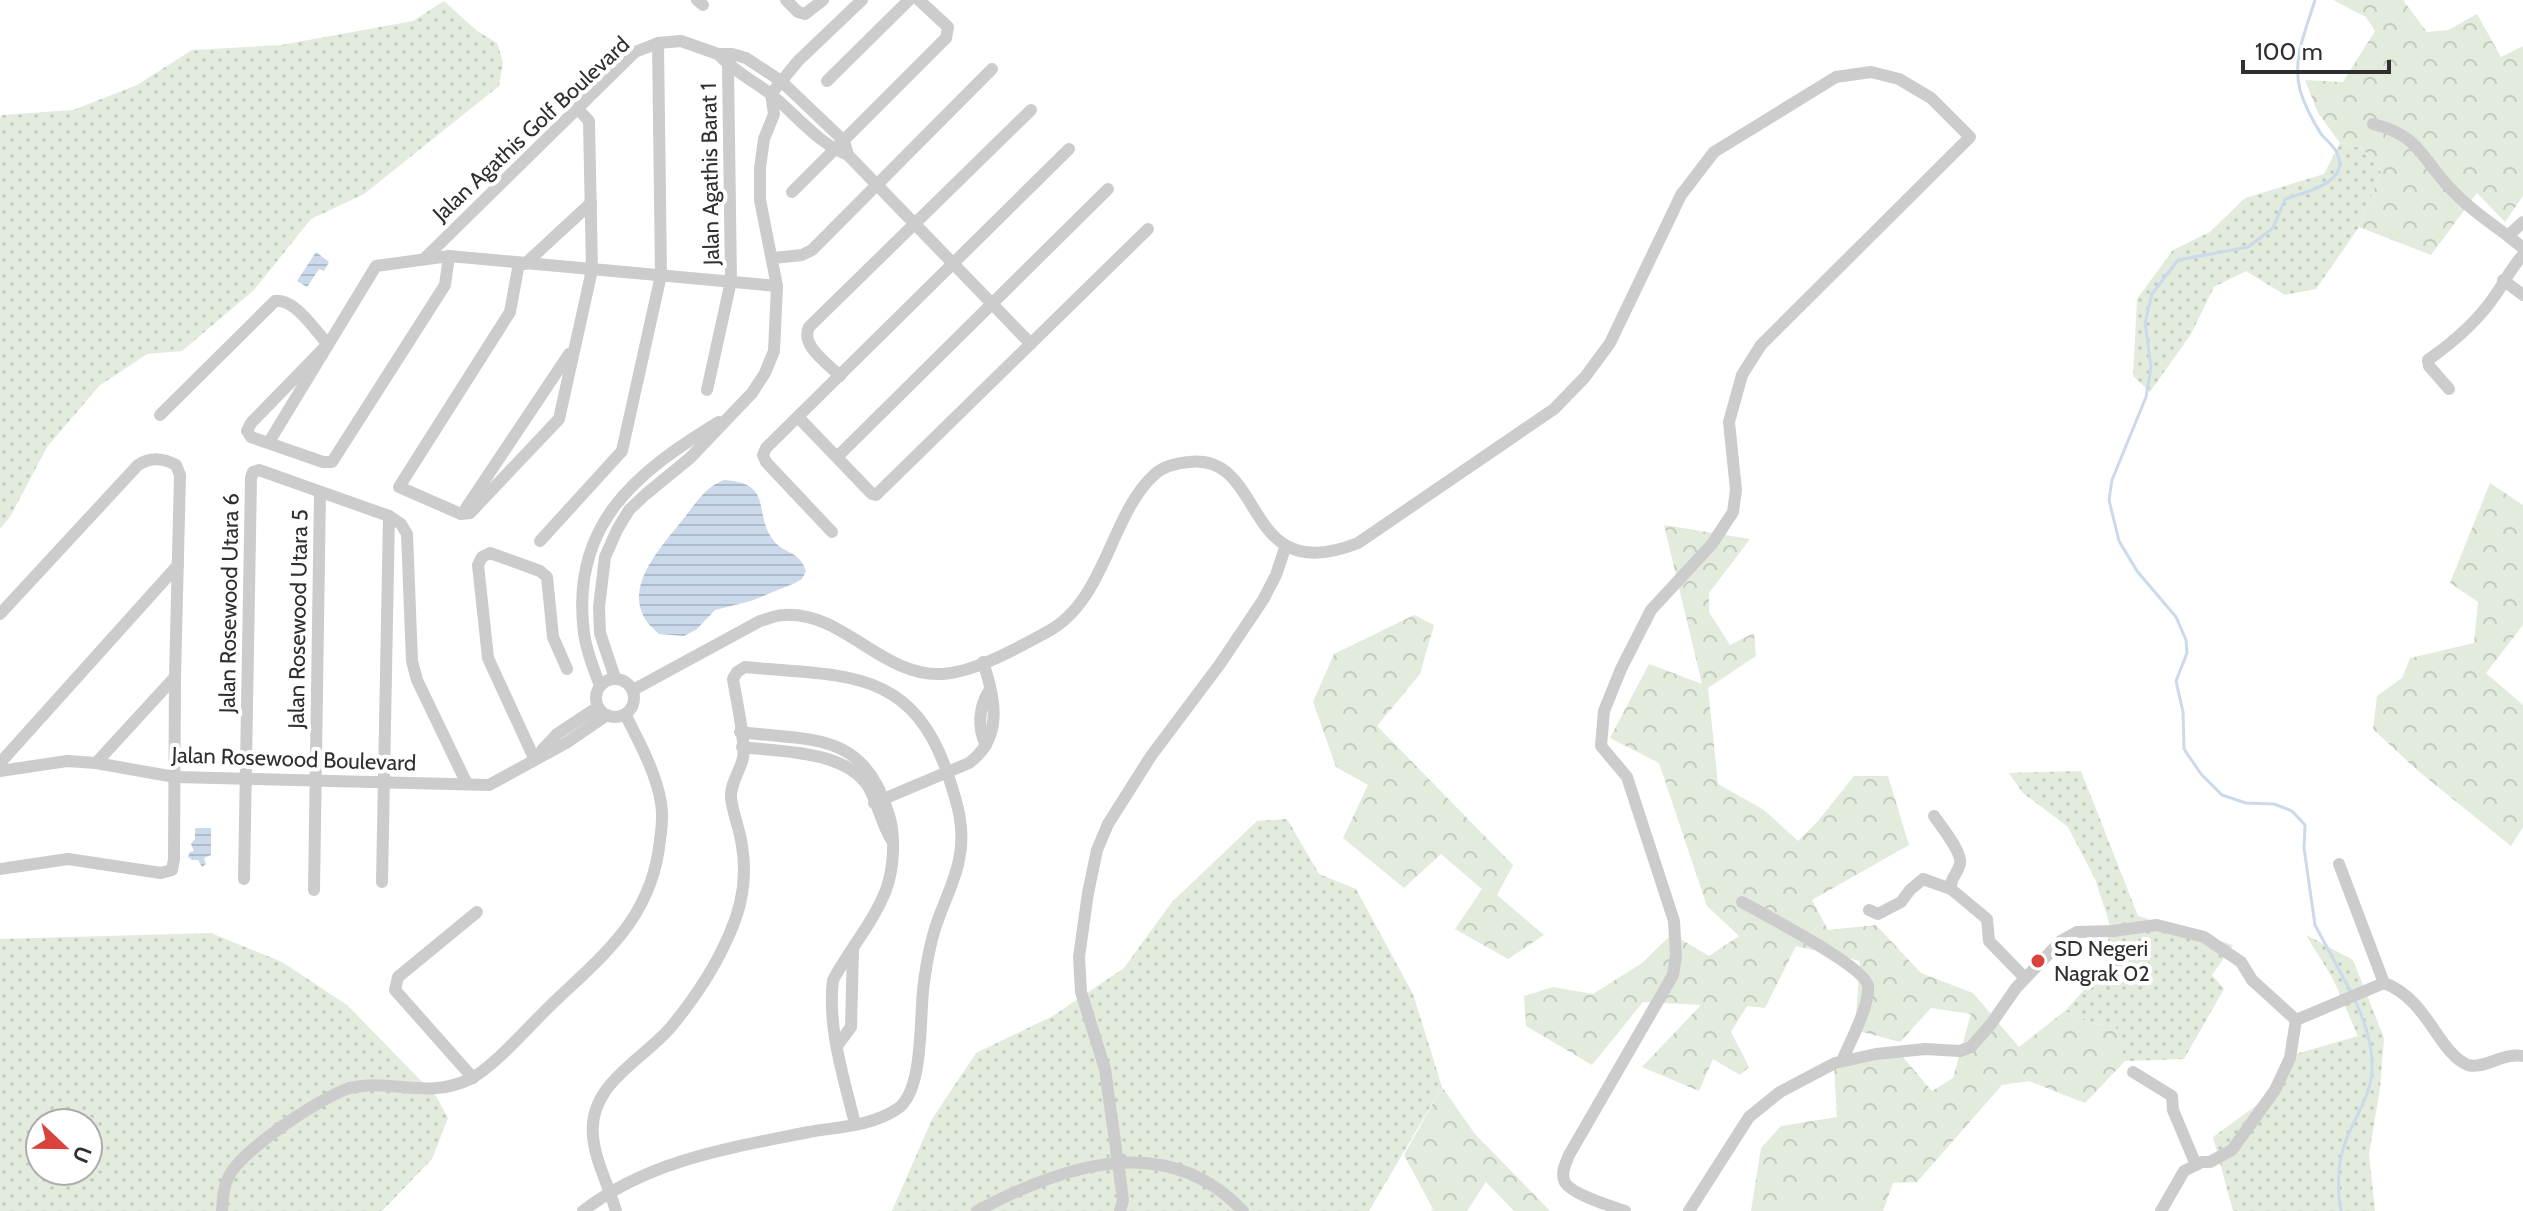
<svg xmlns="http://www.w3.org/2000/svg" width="2523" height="1211" font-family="Cabin,sans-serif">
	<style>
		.grass { fill: url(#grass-dots); fill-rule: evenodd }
		.forest { fill: url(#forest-crowns) }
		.water { fill: url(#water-rules) }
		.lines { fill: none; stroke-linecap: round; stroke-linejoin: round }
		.stream { stroke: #cbdaea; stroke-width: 3 }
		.minor { stroke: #ccc; stroke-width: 12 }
		.poi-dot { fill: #da433c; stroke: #fff; stroke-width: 3 }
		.labels { text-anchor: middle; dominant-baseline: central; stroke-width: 8; stroke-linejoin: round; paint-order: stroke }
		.street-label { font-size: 22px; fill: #2f2f2f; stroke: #fff }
		.poi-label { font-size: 22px; fill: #2f2f2f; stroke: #fff; text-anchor: start }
	</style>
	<defs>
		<pattern id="grass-dots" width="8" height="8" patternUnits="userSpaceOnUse" patternTransform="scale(2)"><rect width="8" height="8" fill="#e3ebdd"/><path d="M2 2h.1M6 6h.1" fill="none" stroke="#c3cabe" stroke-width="1.8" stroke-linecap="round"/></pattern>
		<pattern id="forest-crowns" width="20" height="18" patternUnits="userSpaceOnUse" patternTransform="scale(2)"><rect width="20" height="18" fill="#e3ebdd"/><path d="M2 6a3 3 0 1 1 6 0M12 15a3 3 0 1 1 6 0" fill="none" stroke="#c3cabe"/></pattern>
		<pattern id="water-rules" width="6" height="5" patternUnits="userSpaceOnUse" patternTransform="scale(2)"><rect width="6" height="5" fill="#cbdaea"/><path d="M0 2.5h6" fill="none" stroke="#afbbc9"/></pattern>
	</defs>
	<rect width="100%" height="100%" fill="#fff"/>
	<g class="grass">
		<path d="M444 1 477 31 497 43 503 62 499 86 364 194 311 219 254 290 182 351 147 354 99 386 47 447 10 517 0 529V118L2 115 73 110 137 85 192 50 281 45 413 21Z"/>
		<path d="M2340 143 2362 148 2381 172 2359 227 2316 289 2285 295 2246 271 2214 287 2191 334 2150 392 2133 376 2137 299 2173 250 2210 232 2245 198 2324 174Z"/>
		<path d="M2081 771 2138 916 2233 945 2212 975 2224 989 2184 1059 2125 1061 2115 1026 2097 1024 2065 1011 2105 967 2110 925 2095 879 2068 827 2023 793 2009 773Z"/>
		<path d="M1287 819 1319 874 1356 889 1413 994 1442 1087 1369 1211H892L932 1119 976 1053 1053 1016 1124 968 1172 902 1257 821Z"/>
		<path d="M211 933 282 962 347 1005 436 1096 448 1118 432 1159 382 1211H0V939ZM40 1123H88V1171H40Z"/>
		<path d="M2306 935 2353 960 2384 1038 2380 1089 2369 1154 2375 1211H2233L2213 1137 2268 1097 2292 1055 2358 1036 2333 979Z"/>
	</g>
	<g class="forest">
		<path d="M2333 0H2403L2427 32 2448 30 2477 14 2501 57 2523 46V196L2505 222 2477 193 2431 255 2359 227 2381 172 2362 148 2340 143 2318 113 2305 80 2343 82 2375 31 2366 17Z"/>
		<path d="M2490 483 2523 505V625L2486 673 2523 705V827L2511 846 2417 770 2373 729 2377 696 2402 678 2410 658 2474 643 2478 602 2450 583Z"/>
		<path d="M1664 525 1750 539 1709 593V612L1730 645 1754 633 1756 656 1708 688 1718 784 1764 810 1798 841 1818 821 1854 776H1888L1909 845 1812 900 1828 930 1876 925 1921 973 1973 993 2019 1047 2065 1011 2097 1024 2116 1026 2125 1061 2085 1103 2029 1081 2002 1085 1917 1182 1893 1183 1883 1211H1751L1761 1148 1781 1126 1837 1117 1834 1066 1901 1055 1932 1091 1953 1078 1971 1014 1931 1008 1900 1042 1855 1030 1860 961 1796 946 1765 1008 1747 1006 1731 1032 1749 1067 1740 1075 1713 1059 1699 1091 1642 1067 1701 1005 1643 1002 1592 1065 1526 1026 1524 996 1553 987 1593 994 1642 963 1672 934 1709 956 1739 936 1707 906 1659 763 1610 738 1649 664 1702 684Z"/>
		<path d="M1414 615 1434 625 1420 674 1377 726 1513 865 1497 895 1544 935 1508 959 1455 929 1482 889 1441 854 1404 888 1343 838 1368 785 1336 767 1313 702 1334 654Z"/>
		<path d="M1442 1087 1475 1134 1550 1211H1514L1486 1182 1467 1211H1431L1433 1209 1404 1155Z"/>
	</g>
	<g class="water">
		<path d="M316 252 329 262 324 271 319 269 307 287 297 281Z"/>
		<path d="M724 480C773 483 754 511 771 537 782 555 799 549 806 571L802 579 795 583 751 601 715 610 697 629 684 636 659 634C612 597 659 550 684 518 697 502 705 487 724 480Z"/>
		<path d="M195 828H211V855L204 858 206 864 202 867 198 860H192L188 857 190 852 194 851 191 844 195 839Z"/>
	</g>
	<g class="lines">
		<g class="stream">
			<path d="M2315 0C2306 30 2292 58 2300 90 2304 104 2313 121 2321 134 2326 140 2334 146 2337 153 2352 182 2304 193 2285 199L2273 228 2248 247 2178 260 2152 294 2145 323 2151 367 2146 397 2112 480 2109 500 2119 541 2137 571 2176 617 2186 640 2187 653 2176 681 2183 712 2184 749 2201 774 2222 795 2246 803 2274 804 2292 811 2305 825 2304 848 2315 925 2352 994"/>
			<path d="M2341 1211C2337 1188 2337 1165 2345 1143 2354 1117 2372 1096 2372 1067 2373 1045 2364 1020 2355 1000"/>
		</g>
		<g class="minor">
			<path d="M697 0 703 5"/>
			<path d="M786 0 798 12 805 14 823 0"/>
			<path d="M718 54C734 72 755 81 773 96 797 116 819 144 848 155L1031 344"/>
			<path d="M827 81 909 0"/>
			<path d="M2373 124C2420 136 2420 156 2449 187 2466 206 2488 221 2508 236"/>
			<path d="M792 192 946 38 948 27 919 0"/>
			<path d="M2523 222 2508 236 2523 248"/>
			<path d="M773 258 802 255 812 250 992 69"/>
			<path d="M424 259 635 52 658 43 681 41 718 54H732L746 58 781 81 844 141 848 155"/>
			<path d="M525 264 591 203"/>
			<path d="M2503 280 2523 295"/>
			<path d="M840 376C827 363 800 345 809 327L1031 110"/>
			<path d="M2449 389 2429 366 2428 360C2452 343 2477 322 2494 297 2504 283 2511 268 2523 255"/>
			<path d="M707 390 731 281 728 66 730 60"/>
			<path d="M160 415 275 301C295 298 315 331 328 344L251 423 247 431 251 437 323 462H332L445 285 449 256"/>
			<path d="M798 417 872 494 876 495 1148 229"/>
			<path d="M269 442 376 266 449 256 777 286"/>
			<path d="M837 457 1108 189"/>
			<path d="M466 508 569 354"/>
			<path d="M461 514 470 513 559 419 592 270 589 121 577 108"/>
			<path d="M461 514 399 487 510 312 519 263"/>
			<path d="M832 532 766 462 763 455 766 448 1069 149"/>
			<path d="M540 541 622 451 661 275 658 43"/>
			<path d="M0 614 138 465C150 457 164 458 176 465L180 475 175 677 174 859 172 870 161 873 68 859 0 869"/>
			<path d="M615 678 600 633 599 607 605 557 617 530 629 510 646 494 690 458 752 393 765 373 774 351 777 286 760 200V168L764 139 774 114 771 94 798 61 862 0"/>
			<circle cx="615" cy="698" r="19"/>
			<path d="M600 686C594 669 586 651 584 633 570 525 635 473 719 422"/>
			<path d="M633 690 760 621C768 619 776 615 784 615 842 611 882 676 940 674 974 673 1017 648 1047 632 1106 601 1110 514 1155 474 1164 466 1178 463 1189 462 1268 453 1240 590 1358 543L1554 409 1585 377 1610 343 1681 195 1714 152 1836 77 1871 72 1899 79 1931 98 1970 137 1761 345 1742 375 1729 422 1736 490 1733 512 1712 544 1651 610 1621 669 1604 711 1601 746 1627 777 1674 921 1676 956 1673 975 1569 1155C1566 1163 1561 1171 1564 1180 1567 1193 1611 1206 1625 1211"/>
			<path d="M740 732C812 741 863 731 888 812 896 834 894 868 886 890 873 923 849 950 833 980 827 1027 844 1078 855 1124"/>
			<path d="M986 745C977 728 979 707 989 691"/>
			<path d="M742 747C781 752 847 750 869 788 878 804 881 823 891 839"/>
			<path d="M542 750 557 734 598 707"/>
			<path d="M534 758 488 658 478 565 482 557 490 553 540 571 547 577 553 637 567 669"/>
			<path d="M0 763 178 565"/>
			<path d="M96 763 175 677"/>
			<path d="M0 771 67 761 96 763 175 777 489 785 566 743 607 715"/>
			<path d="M874 803 969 763C1004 737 995 698 983 662"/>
			<path d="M1934 816C1941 826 1963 853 1960 864 1957 875 1950 878 1951 889L1987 919 1989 941 2025 978"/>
			<path d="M2339 864 2384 983"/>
			<path d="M244 879 251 478 253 472 259 470 389 516 401 524 407 534 412 661 417 680 467 784"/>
			<path d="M382 882 389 516"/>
			<path d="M314 890 320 492"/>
			<path d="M1742 902C1763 914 1865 966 1868 986 1870 1005 1850 1042 1842 1061"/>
			<path d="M1869 910 1878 914 1901 902 1910 890 1923 879 1951 889"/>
			<path d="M2296 1020 2384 983C2428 999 2438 1053 2468 1065 2483 1070 2504 1052 2523 1056"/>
			<path d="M837 1046 851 1027 853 950"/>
			<path d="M2133 1072 2172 1096 2173 1110 2196 1165"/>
			<path d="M473 1078 395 990 398 977 477 912"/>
			<path d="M222 1211C223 1199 223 1187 229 1176 242 1150 322 1096 350 1088 390 1078 427 1100 470 1079 494 1067 529 1026 550 1006 603 955 652 919 660 840 662 828 663 815 661 803 656 772 639 742 625 714"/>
			<path d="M583 1211C649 1160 729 1148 809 1132 838 1127 872 1126 897 1109 925 1091 919 1014 924 982 927 960 931 938 939 917 946 898 955 880 959 860 966 828 957 802 947 772 910 665 840 677 745 667L737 672 733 679C736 698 746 742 743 758 740 771 730 784 731 798 733 814 740 830 742 846 747 876 742 907 729 935 715 968 694 999 671 1027 642 1061 588 1084 593 1136 595 1161 609 1186 616 1211"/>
			<path d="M977 1211C1062 1166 1166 1129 1243 1211"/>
			<path d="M1120 1211 1123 1200 1105 1069 1081 992 1079 957 1088 893 1097 850 1108 824 1151 756 1220 664 1263 600 1276 575 1285 548"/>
			<path d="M1689 1211 1749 1117 1780 1092 1835 1063 1876 1054 1925 1049 1960 1051 1971 1047 1991 1024 2016 988 2061 941 2077 932 2113 931 2157 925 2204 937 2241 962 2252 980 2296 1020"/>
			<path d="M2161 1211 2184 1171 2202 1162H2210L2232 1150 2275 1090 2290 1058 2296 1020"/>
		</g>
	</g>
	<circle class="poi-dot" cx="2038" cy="961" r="8"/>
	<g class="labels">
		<g class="street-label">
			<text transform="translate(531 129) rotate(-43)">Jalan Agathis Golf Boulevard</text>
			<text transform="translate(710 174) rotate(-91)">Jalan Agathis Barat 1</text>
			<text transform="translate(229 603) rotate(-89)">Jalan Rosewood Utara 6</text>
			<text transform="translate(298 619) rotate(-89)">Jalan Rosewood Utara 5</text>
			<text transform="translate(294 759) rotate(2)">Jalan Rosewood Boulevard</text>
		</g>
		<g class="poi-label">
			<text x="2054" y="948">SD Negeri<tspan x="2054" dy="25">Nagrak 02</tspan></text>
		</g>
	</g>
	<g transform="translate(64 1147) rotate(112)"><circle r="38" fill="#ffffff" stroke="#acacac" stroke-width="2"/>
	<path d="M0-6L14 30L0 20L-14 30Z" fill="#da433c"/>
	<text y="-12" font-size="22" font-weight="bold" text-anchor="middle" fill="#2f2f2f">U</text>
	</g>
	<path d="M2243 60v12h146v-12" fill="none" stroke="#2f2f2f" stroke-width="4"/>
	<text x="2255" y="60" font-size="24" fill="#2f2f2f" stroke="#ffffff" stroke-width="6" paint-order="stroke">100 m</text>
</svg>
